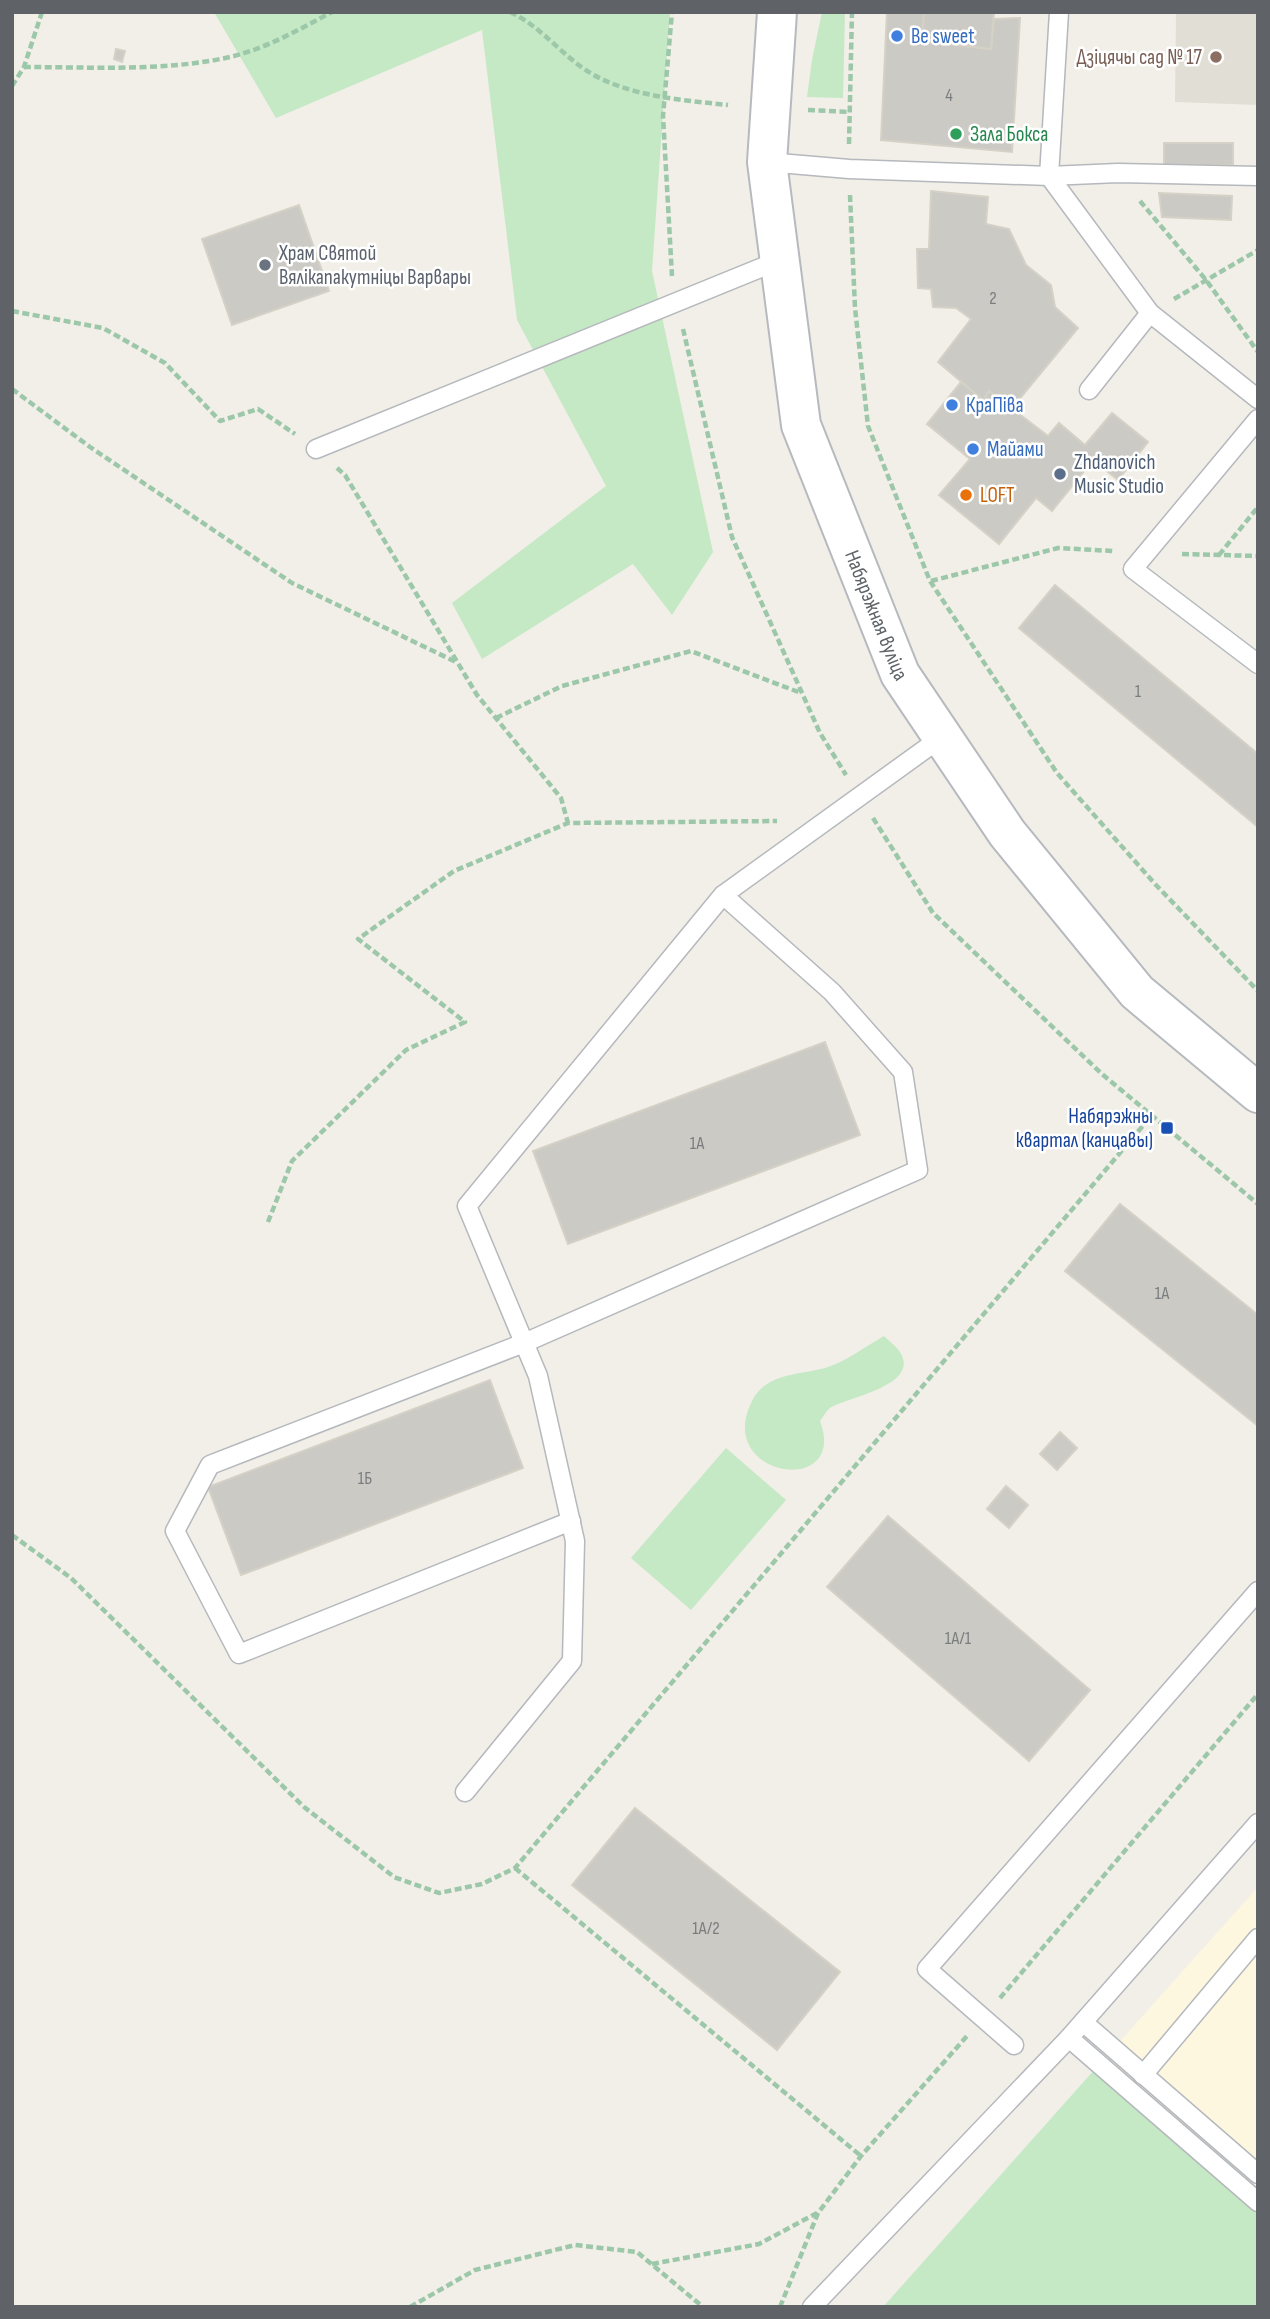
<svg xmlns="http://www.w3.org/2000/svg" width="1270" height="2319" font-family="'Sofia Sans Condensed',sans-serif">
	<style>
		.commercial { fill: #fef7e0 }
		.education { fill: #e1ded6 }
		.green { fill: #c5e8c5 }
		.building { fill: #cccac5; stroke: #d6d1c6; stroke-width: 2 }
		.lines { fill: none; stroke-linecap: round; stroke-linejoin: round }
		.lane-casing { stroke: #b5b8bc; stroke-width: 21 }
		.secondary-casing { stroke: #b6babf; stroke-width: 42 }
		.path { stroke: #9cc7a9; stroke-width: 4.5; stroke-dasharray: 7 3.5; stroke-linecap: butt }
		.lane { stroke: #fff; stroke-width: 18 }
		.secondary { stroke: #fff; stroke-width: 38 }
		.shop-dot { fill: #3f7fe0; stroke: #fff; stroke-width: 2.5 }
		.education-dot { fill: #8d6e63; stroke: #fff; stroke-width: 2.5 }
		.leisure-dot { fill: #2e9e5b; stroke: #fff; stroke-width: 2.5 }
		.worship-dot { fill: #6b7280; stroke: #fff; stroke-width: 2.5 }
		.service-dot { fill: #5c6f8a; stroke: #fff; stroke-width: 2.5 }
		.food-dot { fill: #e8710a; stroke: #fff; stroke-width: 2.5 }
		.transit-dot { fill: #1a4fb4; stroke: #fff; stroke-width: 2.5 }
		.labels { text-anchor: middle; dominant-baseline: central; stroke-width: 5; stroke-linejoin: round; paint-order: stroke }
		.number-label { font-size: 18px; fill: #7a7d7f }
		.shop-label { font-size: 21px; fill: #366cbe; stroke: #fff; text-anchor: start }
		.education-label { font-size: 21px; fill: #785e54; stroke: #fff; text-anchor: end }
		.leisure-label { font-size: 21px; fill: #27864d; stroke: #fff; text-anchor: start }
		.worship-label { font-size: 21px; fill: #5b616d; stroke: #fff; text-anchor: start }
		.service-label { font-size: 21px; fill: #4e5e75; stroke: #fff; text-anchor: start }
		.food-label { font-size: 21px; fill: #c56008; stroke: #fff; text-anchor: start }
		.street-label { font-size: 21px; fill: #5f6368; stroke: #fff }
		.transit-label { font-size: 21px; fill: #164399; stroke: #fff; text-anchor: end }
	</style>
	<rect width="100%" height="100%" fill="#f1efe8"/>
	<path class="commercial" d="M1258 1887V2192L1104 2059Z"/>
	<path class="education" d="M1176 12H1258V105L1175 102Z"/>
	<g class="green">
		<path d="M214 12H670L652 271 713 552 672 615 633 564 482 659 452 603 606 486 517 320 482 30 276 118Z"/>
		<path d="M822 12H845L843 98 807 97 812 60Z"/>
		<path d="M884 1336C889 1341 896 1346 900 1352 921 1386 847 1397 830 1408 826 1411 823 1417 820 1421 849 1498 713 1478 752 1401 766 1372 803 1375 828 1367 847 1361 866 1346 884 1336Z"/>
		<path d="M726 1448 786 1500 691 1610 631 1558Z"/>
		<path d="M1104 2059 1258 2192V2307H883Z"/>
	</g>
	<g class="building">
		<path d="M887 12H924L922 41 991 49 994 19 1020 18 1012 152 881 140Z"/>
		<path d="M924 12H994L991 49 922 41Z"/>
		<path d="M116 49 125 51 122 62 114 59Z"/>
		<rect x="1164" y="143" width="69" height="22"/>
		<path d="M931 191 988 197 986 224 1009 229 1026 265 1051 285 1055 307 1078 328 1012 408 989 391 983 400 938 362 971 319 956 308 933 307 931 289 918 288 917 249H929Z"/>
		<path d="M1159 193 1232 196 1231 220 1162 217Z"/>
		<path d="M299 205 329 291 232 325 202 239Z"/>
		<path d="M961 382 983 400 989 391 1048 436 1059 423 1085 445 1112 413 1148 442 1118 480 1093 460 1052 511 1036 498 999 544 939 495 970 459 927 424Z"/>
		<path d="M1055 585 1258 754V827L1019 628Z"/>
		<path d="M825 1042 860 1135 568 1244 533 1151Z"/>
		<path d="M1120 1204 1258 1315V1426L1065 1271Z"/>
		<path d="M490 1380 523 1468 241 1575 208 1487Z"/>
		<path d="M1060 1432 1077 1448 1057 1470 1040 1454Z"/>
		<path d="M1006 1486 1028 1505 1009 1528 987 1509Z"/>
		<path d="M888 1516 1090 1690 1029 1761 827 1587Z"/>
		<path d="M635 1808 840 1972 777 2050 572 1885Z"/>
	</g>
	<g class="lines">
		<defs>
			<g id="lane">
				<path d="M1059 12 1049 176 1150 313 1258 399"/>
				<path d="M767 162 849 169 1049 176 1118 173 1258 176"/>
				<path d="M1089 390 1150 313"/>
				<path d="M1258 419 1133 569 1258 664"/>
				<path d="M316 449 780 260"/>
				<path d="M571 1521 239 1654 175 1531 210 1465 524 1343 918 1170 903 1072 832 992 723 895"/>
				<path d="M465 1792 572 1661 575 1541 538 1376 467 1206 723 895 942 737"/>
				<path d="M1258 1823 1069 2038 1258 2202"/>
				<path d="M1083 2022 1258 2174"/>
				<path d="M1014 2045 927 1969 1258 1591"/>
				<path d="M1143 2075 1258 1938"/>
				<path d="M812 2307 1069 2038"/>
			</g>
			<g id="secondary">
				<path id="s1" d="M777 12 767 162 801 425 900 674 1007 833 1137 992 1258 1093"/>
			</g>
		</defs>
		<use href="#lane" class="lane-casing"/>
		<use href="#secondary" class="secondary-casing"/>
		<g class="path">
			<path d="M510 12C541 26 563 57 592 74 633 97 682 100 728 105"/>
			<path d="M24 67C92 67 168 72 234 56 269 47 300 29 332 12"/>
			<path d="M12 86 24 67 42 12"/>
			<path d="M808 110 849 112"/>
			<path d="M849 144 852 12"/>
			<path d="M850 195 855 308 868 426 930 581 1057 773 1155 884 1258 991"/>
			<path d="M1140 201 1206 280 1258 352"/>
			<path d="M672 276 663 116 672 12"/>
			<path d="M1174 299 1258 250"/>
			<path d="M12 311 103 328 165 363 220 421 258 409 295 434"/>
			<path d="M683 329 732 537 820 733 846 775"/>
			<path d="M12 389 90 447 292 583 456 662"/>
			<path d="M337 468 345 475 477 695 561 798 568 823"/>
			<path d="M1182 554 1258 556"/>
			<path d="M1219 555 1258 507"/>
			<path d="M931 581 1058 548 1113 551"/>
			<path d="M496 718 562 686 691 651 801 693"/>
			<path d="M873 818 933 913 1102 1074 1258 1204"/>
			<path d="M268 1222 292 1161 406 1050 465 1022 358 939 454 871 568 823 777 821"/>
			<path d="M12 1535 71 1578 304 1807 394 1877 439 1893 482 1884 515 1868 1152 1115"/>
			<path d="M515 1868 861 2156"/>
			<path d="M1000 1998 1258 1694"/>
			<path d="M652 2264 759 2244 817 2213"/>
			<path d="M410 2307 475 2270 575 2245 637 2252 703 2307"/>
			<path d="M780 2307 818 2213 861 2156 967 2036"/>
		</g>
		<use href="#lane" class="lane"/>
		<use href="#secondary" class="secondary"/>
	</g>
	<g class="shop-dot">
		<circle cx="897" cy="36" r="7"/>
		<circle cx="952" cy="405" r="7"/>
		<circle cx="973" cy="449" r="7"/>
	</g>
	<circle class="education-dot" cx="1216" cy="57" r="7"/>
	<circle class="leisure-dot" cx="956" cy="134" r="7"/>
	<circle class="worship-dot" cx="265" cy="265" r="7"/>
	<circle class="service-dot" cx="1060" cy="474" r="7"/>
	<circle class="food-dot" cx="966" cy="495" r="7"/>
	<rect class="transit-dot" x="1160" y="1121" width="14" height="14" rx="3.5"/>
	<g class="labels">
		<g class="number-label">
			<text x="949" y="95">4</text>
			<text x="993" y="298">2</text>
			<text x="1138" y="691">1</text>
			<text x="697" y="1143">1А</text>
			<text x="1162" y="1293">1А</text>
			<text x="365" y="1478">1Б</text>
			<text x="958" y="1638">1А/1</text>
			<text x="706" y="1928">1А/2</text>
		</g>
		<g class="shop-label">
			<text x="911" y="36">Be sweet</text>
			<text x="966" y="405">КраПіва</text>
			<text x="987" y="449">Майами</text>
		</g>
		<g class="education-label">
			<text x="1202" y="57">Дзіцячы сад № 17</text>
		</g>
		<g class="leisure-label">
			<text x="970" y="134">Зала Бокса</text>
		</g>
		<g class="worship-label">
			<text x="279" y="253">Храм Святой<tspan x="279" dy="24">Вялікапакутніцы Варвары</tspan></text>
		</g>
		<g class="service-label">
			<text x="1074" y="462">Zhdanovich<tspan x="1074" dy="24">Music Studio</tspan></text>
		</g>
		<g class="food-label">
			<text x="980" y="495">LOFT</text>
		</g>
		<g class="street-label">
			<text stroke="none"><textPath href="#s1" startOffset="620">Набярэжная вуліца</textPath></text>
		</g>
		<g class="transit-label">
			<text x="1153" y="1116">Набярэжны<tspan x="1153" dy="24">квартал (канцавы)</tspan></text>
		</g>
	</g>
	<rect width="1270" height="2319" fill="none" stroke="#5f6368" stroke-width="28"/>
</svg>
